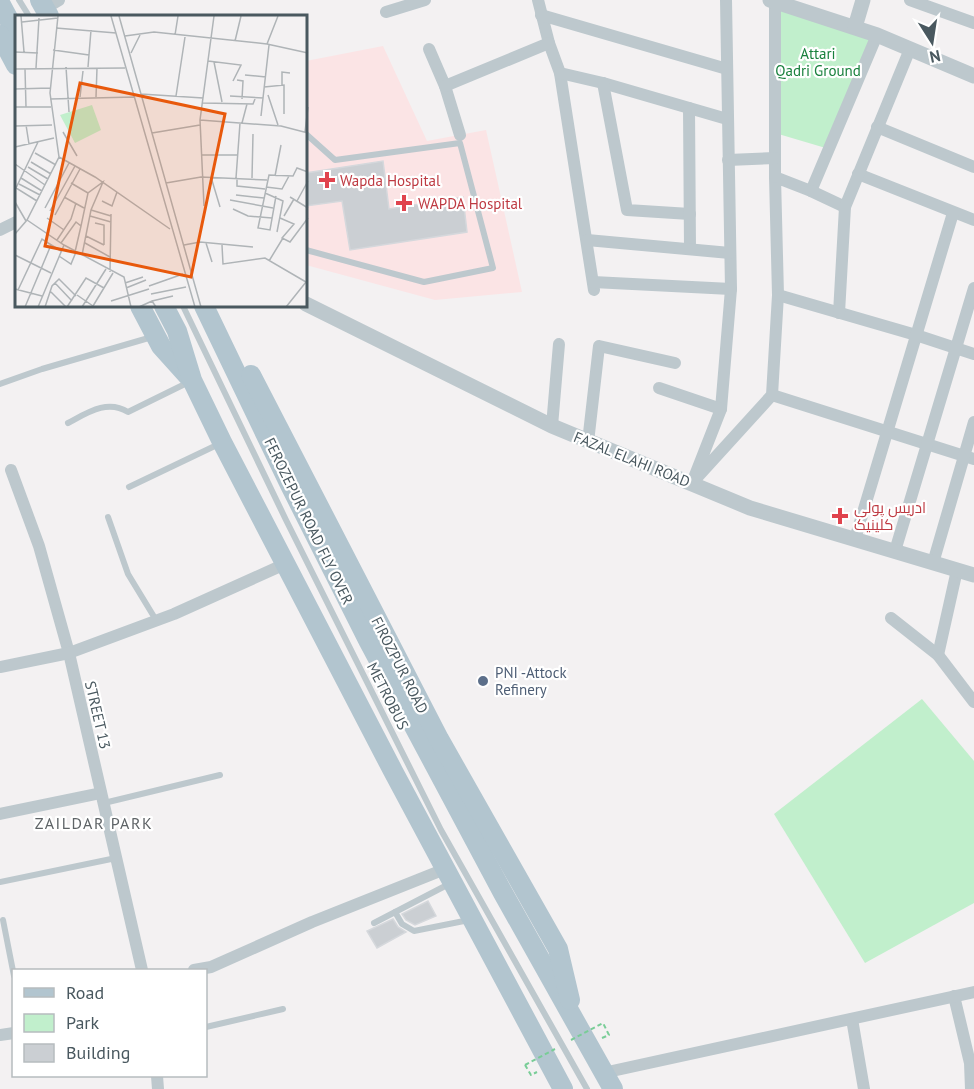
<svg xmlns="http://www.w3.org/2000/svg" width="974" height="1089" font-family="'PT Sans',Cairo,sans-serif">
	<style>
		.medical { fill: #fbe4e5 }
		.green { fill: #c1efcc }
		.building { fill: #cbcfd3; stroke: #d5d8dc; stroke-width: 1.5 }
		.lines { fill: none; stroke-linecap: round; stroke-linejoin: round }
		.path { stroke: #79cd97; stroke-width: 2; stroke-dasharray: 4.5 3; stroke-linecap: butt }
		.service { stroke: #bdc8cd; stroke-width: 6 }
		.minor { stroke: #bdc8cd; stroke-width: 12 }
		.tertiary { stroke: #bdc8cd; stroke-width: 15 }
		.primary { stroke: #b2c5cf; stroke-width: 20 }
		.path-bridge { stroke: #79cd97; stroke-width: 2; stroke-dasharray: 4.5 3; stroke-linecap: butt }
		.service-bridge { stroke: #bdc8cd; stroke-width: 6 }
		.health-dot { fill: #e0444e; stroke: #fff; stroke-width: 2 }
		.service-dot { fill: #5c6f8a; stroke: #fff; stroke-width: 2 }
		.labels { text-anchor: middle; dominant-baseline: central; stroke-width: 4.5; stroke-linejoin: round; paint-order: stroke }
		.park-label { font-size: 15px; fill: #19813d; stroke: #fff }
		.health-label { font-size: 15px; fill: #be3a42; stroke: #fff; text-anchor: start }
		.street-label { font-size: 15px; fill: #49585f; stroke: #fff }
		.service-label { font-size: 15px; fill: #4e5e75; stroke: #fff; text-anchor: start }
		.neighbourhood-label { font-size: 16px; letter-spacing: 1.5px; fill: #5e6366; stroke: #fff }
		.inset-road { fill: none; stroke: #afb4b7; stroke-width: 1.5 }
		.view { fill: #e8590c; fill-opacity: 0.15; stroke: #e8590c; stroke-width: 3 }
		.inset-edge { fill: none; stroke: #49585f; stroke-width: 3 }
	</style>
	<rect width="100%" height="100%" fill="#f3f1f2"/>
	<path class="medical" d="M383 46 427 141 486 130 522 292 435 300 306 265V61Z"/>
	<g class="green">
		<path d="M775 1 877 35 829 149 775 133Z"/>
		<path d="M922 699 974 761V903L865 963 774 814Z"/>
	</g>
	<g class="building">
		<path d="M383 161 389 209 463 197 467 232 350 250 342 201 306 206V173Z"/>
		<path d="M428 901 436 916 415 925 406 920 402 914Z"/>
		<path d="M393 919 398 927 406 932 377 948 367 931Z"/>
	</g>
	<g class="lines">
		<g class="path">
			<path d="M602 1038 609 1035 603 1023"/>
			<path d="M525 1065 531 1075 537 1072"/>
		</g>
		<g class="service">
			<path d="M19 0 29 16"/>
			<path d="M306 134 335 160 460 143 493 268 424 282 306 250"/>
			<path d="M0 384 42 369 152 337"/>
			<path d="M68 423C87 413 107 399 128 412L189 382"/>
			<path d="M129 487 219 444"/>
			<path d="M108 517 128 574 156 620"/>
			<path d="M104 803 220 775"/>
			<path d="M0 882 116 858"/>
			<path d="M395 912 402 924 414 931 469 920"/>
			<path d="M3 920 14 976"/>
			<path d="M374 923 449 884"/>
			<path d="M206 1027 283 1009"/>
		</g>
		<g class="minor">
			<path d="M538 0 549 43 560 73 594 290"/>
			<path d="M726 0 731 289 721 409 692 483 772 395 778 295 775 177 811 191 877 35"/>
			<path d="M910 0 974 23"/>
			<path d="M775 1V177"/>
			<path d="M54 3 59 0"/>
			<path d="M386 12 425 0"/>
			<path d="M541 15 727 69"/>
			<path d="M429 49 445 86 460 135"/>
			<path d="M560 73 603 83 727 119"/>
			<path d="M603 83 627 210 690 214"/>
			<path d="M445 86 549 43"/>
			<path d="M689 108 690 249"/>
			<path d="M877 127 974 167"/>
			<path d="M728 160 775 158"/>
			<path d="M858 174 974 220"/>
			<path d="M811 191 845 207"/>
			<path d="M0 230 16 222"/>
			<path d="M587 240 730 253"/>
			<path d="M593 282 731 289"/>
			<path d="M778 295 916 335 974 354"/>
			<path d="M839 313 845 207 910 49"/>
			<path d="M659 388 721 409"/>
			<path d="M772 395 974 459"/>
			<path d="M552 426 559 344"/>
			<path d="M588 442 599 346 675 363"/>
			<path d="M11 470 39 546 69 653 142 970"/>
			<path d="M855 539 953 213"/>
			<path d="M895 551 974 288"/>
			<path d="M933 563 974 422"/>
			<path d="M891 618 938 655 974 702"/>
			<path d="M938 655 957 570"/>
			<path d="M0 667 69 653 174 614 285 564"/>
			<path d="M0 814 101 793"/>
			<path d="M194 970 211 967 312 922 445 869"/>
			<path d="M954 996 970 1063 971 1089"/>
			<path d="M852 1019 864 1089"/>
			<path d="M0 1035 14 1033"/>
			<path d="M603 1073 974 992"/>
			<path d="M157 1076 158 1089"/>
		</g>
		<g class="tertiary">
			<path d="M770 0 877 35 974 76"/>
			<path d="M855 27 863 0"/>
			<path d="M306 304 552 426 750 508 974 575"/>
		</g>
		<g class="primary">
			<path d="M40 0 49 16"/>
			<path d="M0 3 16 33"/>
			<path d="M0 35 16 65"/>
			<path d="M140 306 161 346 188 376"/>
			<path d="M164 306 177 331 192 380 222 442 393 771 563 1089"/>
			<path d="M204 306 290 485 368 640 503 893 613 1089"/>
			<path d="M251 375 439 739 558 949 570 1000"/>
		</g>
		<g class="path-bridge">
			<path d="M571 1040 603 1023"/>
			<path d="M525 1065 555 1049"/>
		</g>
		<path class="service-bridge" d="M183 306 286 520 441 830 587 1089"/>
	</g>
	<g class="health-dot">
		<path d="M324 171h6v6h6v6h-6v6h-6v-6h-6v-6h6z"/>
		<path d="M401 194h6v6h6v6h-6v6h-6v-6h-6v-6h6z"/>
		<path d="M837 507h6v6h6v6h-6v6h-6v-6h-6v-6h6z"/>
	</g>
	<circle class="service-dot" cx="483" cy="681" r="6"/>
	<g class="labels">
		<g class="park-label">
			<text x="818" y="53">Attari<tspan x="818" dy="17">Qadri Ground</tspan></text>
		</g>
		<g class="health-label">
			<text x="340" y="180">Wapda Hospital</text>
			<text x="418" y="203">WAPDA Hospital</text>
			<text x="854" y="507">ادریس پولی<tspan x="854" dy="17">کلینیک</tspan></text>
		</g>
		<g class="street-label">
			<text transform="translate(632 459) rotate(22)">FAZAL ELAHI ROAD</text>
			<text transform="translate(309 521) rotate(64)">FEROZEPUR ROAD FLY OVER</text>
			<text transform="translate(400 665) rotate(63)">FIROZPUR ROAD</text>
			<text transform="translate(388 696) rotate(63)">METROBUS</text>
			<text transform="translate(98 715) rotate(77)">STREET 13</text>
		</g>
		<g class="service-label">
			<text x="495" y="672">PNI -Attock<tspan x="495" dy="17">Refinery</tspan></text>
		</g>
		<g class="neighbourhood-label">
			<text x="94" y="823">ZAILDAR PARK</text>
		</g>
	</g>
	<g transform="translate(15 15)">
		<rect width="292" height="292" fill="#f3f1f2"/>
		<path d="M77 90 86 115 60 128 45 100Z" fill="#c1efcc"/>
		<path class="inset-road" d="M6 1 9 37M96 1 180 292M104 1 186 292M7 7 43 3M41 13 101 18M160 20 163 1M110 21 139 17 252 29 293 38M220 26 226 1M252 29 263 1M38 35 74 40M0 37 23 38M116 38 125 20M193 46 226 50 218 66M199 47 207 87M51 52 54 97M73 52 76 15M21 53 24 3M0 54 110 53M10 54 11 92M230 60 251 62M222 65 228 66 227 84M267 70V57L275 58M249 72 269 70V99M0 74 35 73M126 79 188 83M253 80 263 110M161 81 170 22M215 81 248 83 254 30M65 82 68 56M81 82 82 53M35 84 120 82M188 88 238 89 240 84M0 92H36M246 101 248 83M185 105 266 111 293 118M227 108 232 89M11 110 14 129M0 111 37 110M48 117 62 141M290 117 293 92M137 118 185 110M0 132 39 123M20 138 41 150M186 140H223M44 142 80 162 155 214M16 147 36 159M0 149 30 170M13 152 33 164M260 161 266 130M196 162 205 192M6 163 27 176M221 163 225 108M222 163V171L250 174M237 163 238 119M56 168 73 178M151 168 186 162 252 165M4 169 25 180M251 172 267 174 274 161M250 178 268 186 262 217M221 180 249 183M261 181 255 215 243 213 254 160 278 161 282 153 293 157M49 182 69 193M275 182 293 193M215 185 258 193M22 186 1 173 23 127M87 186 97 191 102 177M282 186 293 166M0 187 11 206M189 191 185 105 199 1M30 193 54 148M218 194 233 201 257 203M76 195 96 201M35 196 60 151M40 200 65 154M75 201 96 207M269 201 279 184M32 203 49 215M265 203 279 209 267 223 275 227 293 203M12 205 49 230 109 262 116 292M80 208 89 210V230M0 219 12 205 44 142 35 78 43 1M71 221 89 230M42 225 56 204 61 188M46 228 61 207 66 211 73 178 88 167 76 195 67 240M70 228 95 242M191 228 197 247M169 230 185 227 238 232M207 230 208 249 250 243 291 267M60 237 66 211M0 240 36 258M44 241 56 249 61 237M254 246 268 223M95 257 96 199M40 268 57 286M110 268 128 262M134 271 168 259M111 273 131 265M0 274 27 281M3 275 27 224 46 236M35 276 51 292M136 279 171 272M62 280 78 291M96 286 134 274M137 286 158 281M78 291 98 258M10 292 36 230M23 292 49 230M30 292 37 271 44 264 61 281M52 292 71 263 89 273M67 292 91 254M124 292 137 286 141 292M271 292 291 267"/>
		<path class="view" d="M65 68 210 99 176 262 30 231Z"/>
		<rect width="292" height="292" class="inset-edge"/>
	</g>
	<rect x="12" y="969" width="195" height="108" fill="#ffffff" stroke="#b6bcbf" stroke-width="1.5"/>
	<rect x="24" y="988" width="30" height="9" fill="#b2c5cf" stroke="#b6bcbf" stroke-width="1.5"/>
	<text x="66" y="999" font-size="18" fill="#49585f">Road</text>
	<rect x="24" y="1014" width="30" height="18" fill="#c1efcc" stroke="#b6bcbf" stroke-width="1.5"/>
	<text x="66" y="1029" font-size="18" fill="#49585f">Park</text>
	<rect x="24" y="1044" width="30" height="18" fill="#cbcfd3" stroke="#b6bcbf" stroke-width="1.5"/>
	<text x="66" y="1059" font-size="18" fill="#49585f">Building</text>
	<g transform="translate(932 42) rotate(168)" stroke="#ffffff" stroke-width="4.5" paint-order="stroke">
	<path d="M0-4.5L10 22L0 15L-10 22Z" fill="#49585f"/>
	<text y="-9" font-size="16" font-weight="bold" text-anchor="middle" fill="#49585f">N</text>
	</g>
</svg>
